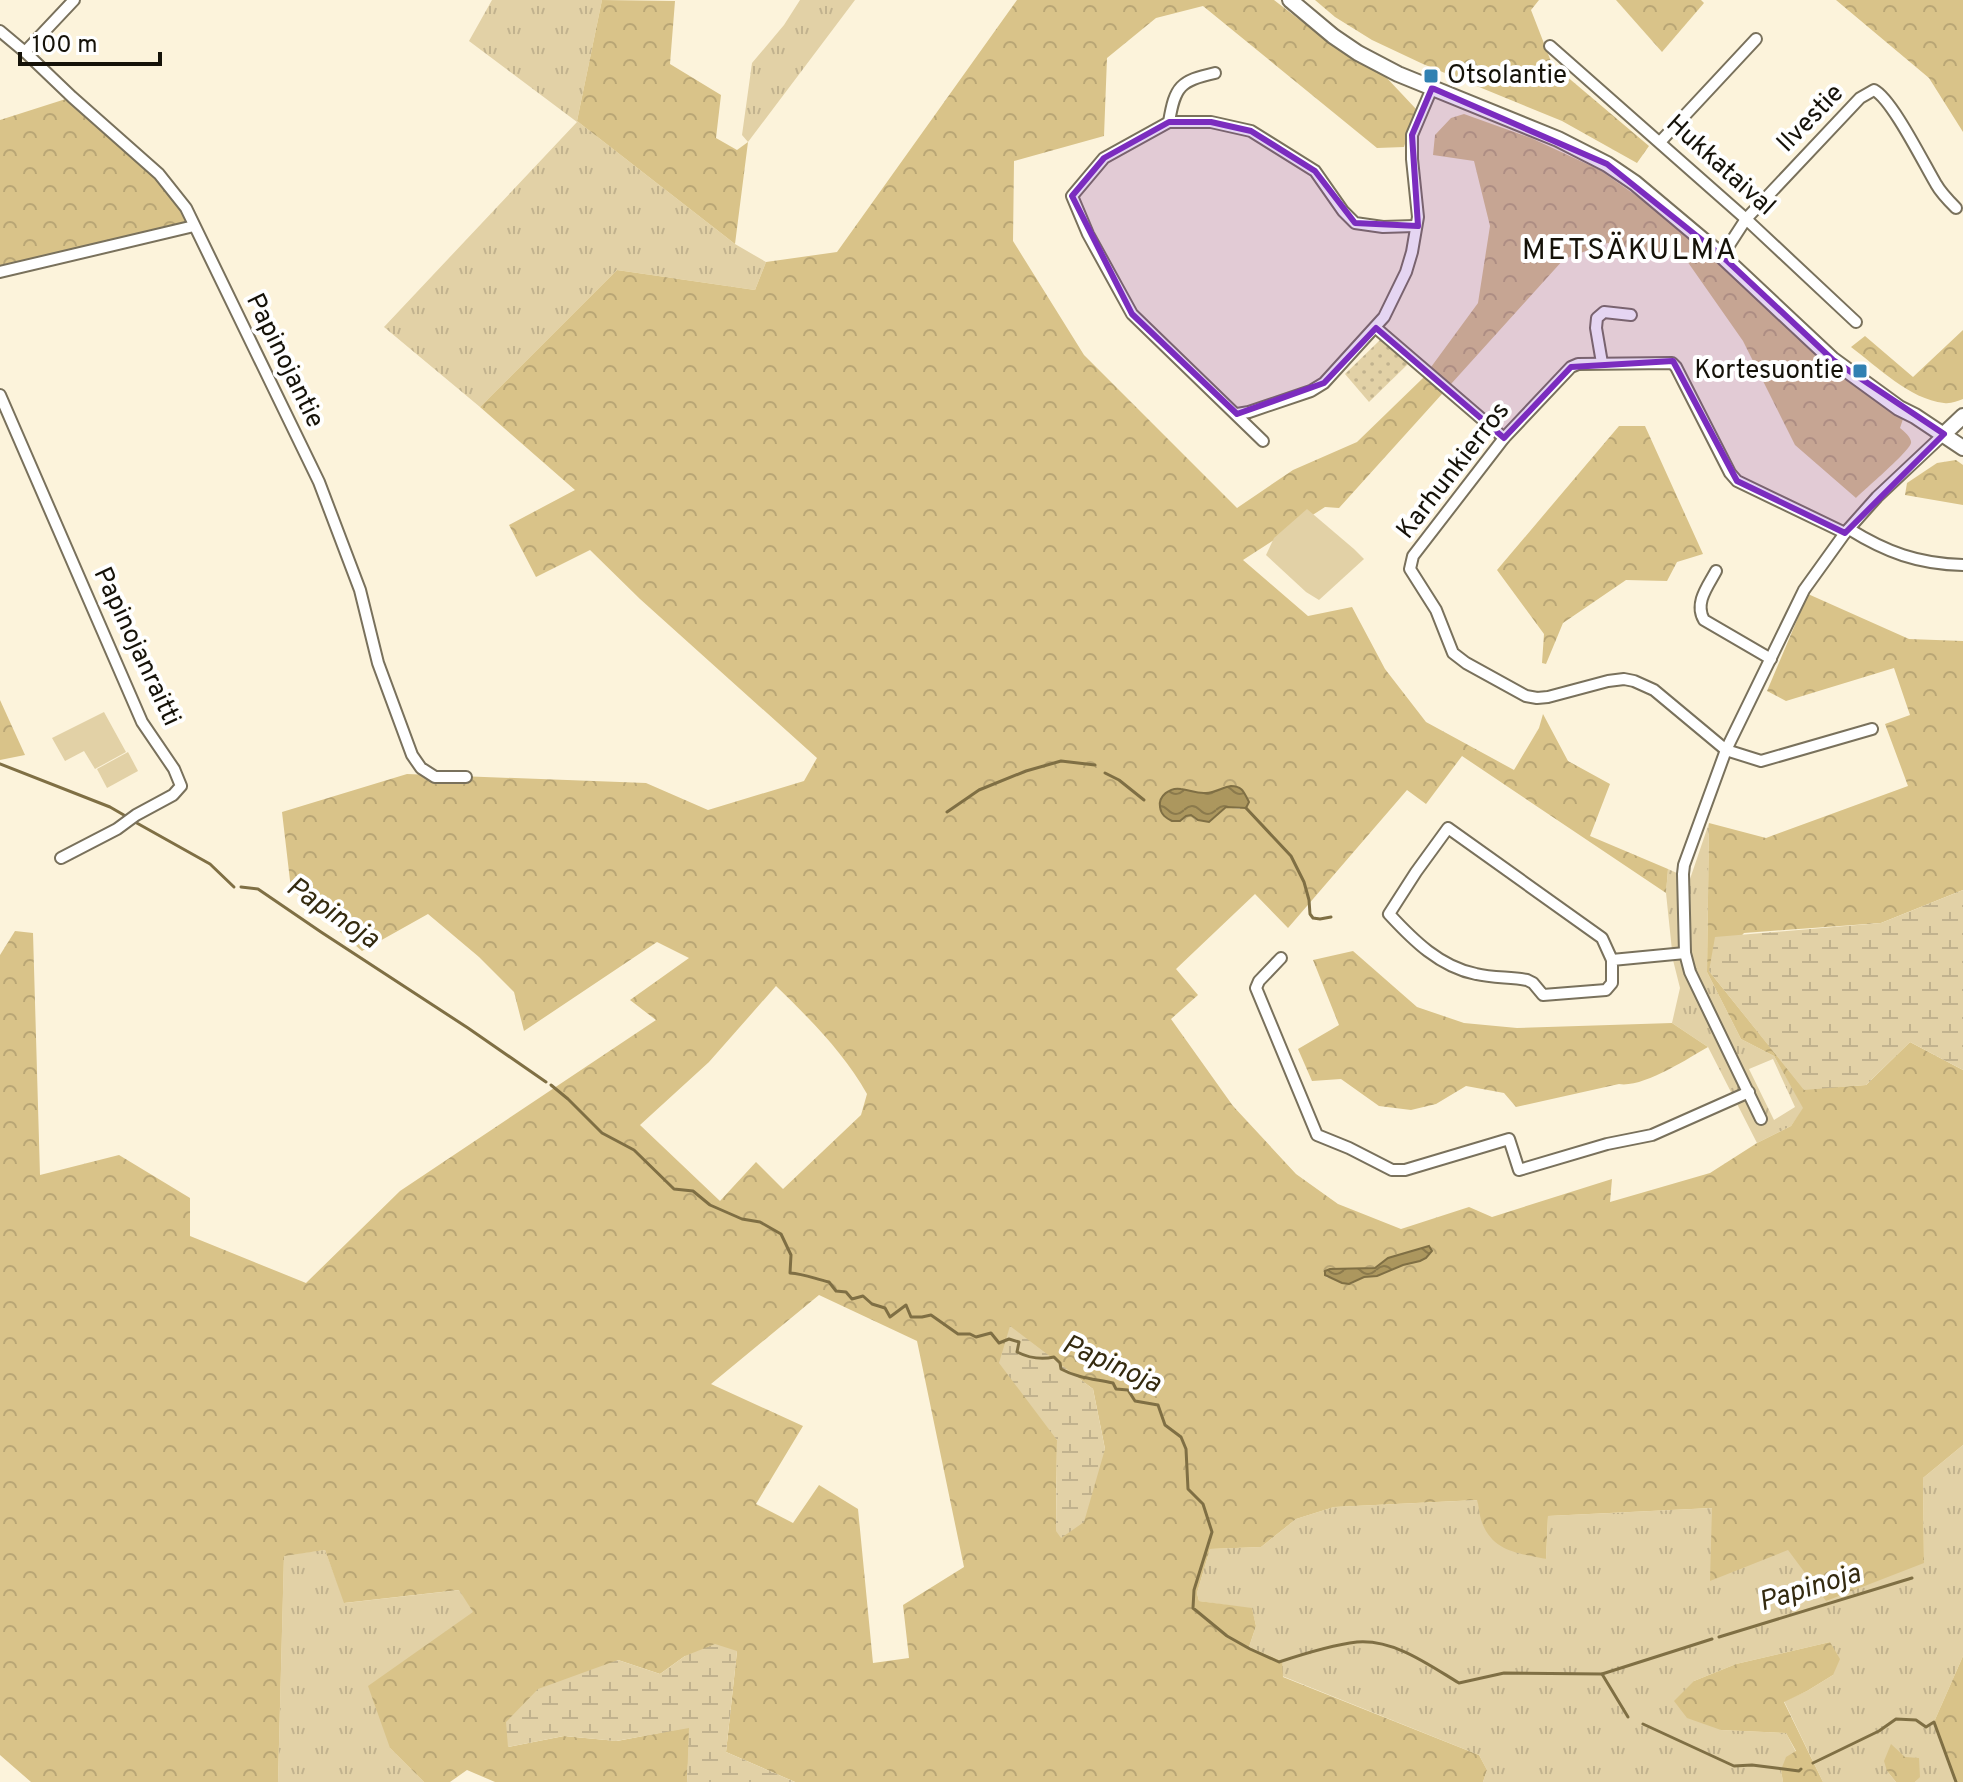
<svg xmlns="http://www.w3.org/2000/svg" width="1963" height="1782" font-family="Overpass,sans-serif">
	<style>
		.grass { fill: url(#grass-tufts); fill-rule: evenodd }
		.forest { fill: url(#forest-crowns); fill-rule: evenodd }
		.wetland { fill: url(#wetland-marsh) }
		.park { fill: url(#park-dots) }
		.pitch { fill: #e2d1a6 }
		.water { fill: url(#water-waves); stroke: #7f6f44; stroke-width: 2 }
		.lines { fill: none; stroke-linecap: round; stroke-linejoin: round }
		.stream { stroke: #7f6f44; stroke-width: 3 }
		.street-casing { stroke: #79715c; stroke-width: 14 }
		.secondary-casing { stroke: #79715c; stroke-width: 18 }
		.street { stroke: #fff; stroke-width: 10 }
		.secondary { stroke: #fff; stroke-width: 14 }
		.marked { fill: #7b2cbf; fill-opacity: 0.2; stroke: #7b2cbf; stroke-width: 6; stroke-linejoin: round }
		.poi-dot { fill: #3181b2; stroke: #fff; stroke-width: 3 }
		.labels { text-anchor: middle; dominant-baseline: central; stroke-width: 8; stroke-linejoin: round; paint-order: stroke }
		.poi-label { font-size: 26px; fill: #151209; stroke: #fff; text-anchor: start }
		.street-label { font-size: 26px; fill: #151209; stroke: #fff }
		.water-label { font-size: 28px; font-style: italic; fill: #342a0f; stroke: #fff }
		.quarter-label { font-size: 30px; letter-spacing: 2px; fill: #151209; stroke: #fff }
	</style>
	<defs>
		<pattern id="grass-tufts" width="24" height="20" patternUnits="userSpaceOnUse" patternTransform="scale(2)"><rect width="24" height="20" fill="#e2d1a6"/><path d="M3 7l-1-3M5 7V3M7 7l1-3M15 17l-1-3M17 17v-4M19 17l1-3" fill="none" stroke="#c1b28e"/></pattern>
		<pattern id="forest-crowns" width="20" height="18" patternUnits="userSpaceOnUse" patternTransform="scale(2)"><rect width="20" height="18" fill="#d9c389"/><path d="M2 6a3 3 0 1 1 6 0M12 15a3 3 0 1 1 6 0" fill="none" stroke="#b9a675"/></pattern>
		<pattern id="wetland-marsh" width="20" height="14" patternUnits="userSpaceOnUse" patternTransform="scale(2)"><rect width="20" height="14" fill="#e2d1a6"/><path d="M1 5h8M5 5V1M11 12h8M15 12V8" fill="none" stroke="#c1b28e"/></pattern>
		<pattern id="park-dots" width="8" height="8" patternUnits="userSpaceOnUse" patternTransform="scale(2)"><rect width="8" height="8" fill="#e2d1a6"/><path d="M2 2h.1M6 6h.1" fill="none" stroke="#c1b28e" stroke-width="1.8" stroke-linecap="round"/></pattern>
		<pattern id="water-waves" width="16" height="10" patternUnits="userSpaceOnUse" patternTransform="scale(2)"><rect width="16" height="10" fill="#ac975e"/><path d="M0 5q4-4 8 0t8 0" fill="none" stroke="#8b7a4c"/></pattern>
	</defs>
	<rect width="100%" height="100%" fill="#fcf3db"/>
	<g class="grass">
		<path d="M492 0H602L577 121 735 244 766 262 755 290 617 270 480 407 384 327 577 122 469 41Z"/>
		<path d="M800 0H855L748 142 742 135 752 63 784 25Z"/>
		<path d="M1709 823 1707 972 1741 1039 1774 1056 1804 1108 1791 1126 1757 1143 1708 1047 1672 1023 1680 988 1673 960 1666 893 1668 869 1690 879ZM1773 1059 1795 1107 1774 1120 1749 1069Z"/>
		<path d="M1963 1445V1656L1934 1722 1956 1782H1915L1920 1776 1887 1771 1896 1782H1823L1784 1701 1807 1691 1833 1675 1830 1642 1736 1664 1694 1681 1721 1730 1786 1733 1796 1752 1781 1770 1783 1782H1483L1487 1770 1479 1755 1282 1676V1661L1249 1647 1256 1626 1252 1609 1199 1601 1197 1593 1210 1549 1261 1547 1296 1519 1334 1507 1478 1500 1482 1522 1546 1559 1548 1516 1713 1508 1788 1549 1924 1563 1923 1478Z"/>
		<path d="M325 1550 345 1603 460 1590 474 1613 390 1748 424 1782H278L284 1555Z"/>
	</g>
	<g class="forest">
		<path d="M602 0 675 1 670 64 721 95 716 138 737 150 748 142 735 244 577 121Z"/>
		<path d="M1017 0H1274L1340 51 1385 76 1416 109 1404 147 1377 148 1203 6 1156 18 1107 58 1104 136 1014 161 1013 241 1084 355 1237 508 1293 470 1357 442 1423 378 1478 303 1490 226 1474 161 1433 155 1435 135 1451 118 1464 114 1531 138 1600 170 1655 209 1707 251 1825 360 1903 419 1900 428C1904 431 1912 438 1911 443 1910 451 1864 490 1856 498L1795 445 1743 341 1687 261 1608 243 1564 259 1339 508 1325 507 1243 560 1308 616 1352 607 1385 669 1426 722 1514 770 1539 728 1543 714 1568 761 1610 784 1590 836 1668 869 1666 893 1462 756 1426 804 1407 790 1288 928 1255 894 1176 969 1198 995 1171 1019 1233 1106 1296 1174 1338 1204 1401 1229 1469 1207 1492 1217 1612 1179 1610 1202 1710 1173 1757 1143 1791 1126 1803 1108 1774 1056 1741 1039 1707 972 1709 823 1766 838 1908 786 1885 724 1910 715 1894 668 1786 701 1767 691 1808 594 1909 639 1963 641V890L1881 923 1744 933 1709 971 1804 1089 1866 1085 1910 1042 1963 1070V1445L1923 1478 1924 1563 1826 1601 1788 1550 1710 1581 1712 1508 1548 1516 1546 1559C1518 1553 1492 1552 1481 1520 1479 1513 1479 1506 1477 1500L1334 1507 1296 1519 1261 1547 1210 1549 1197 1593 1199 1601 1252 1608 1256 1626 1249 1647 1282 1661 1283 1677 1479 1755 1487 1770 1483 1782H795L726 1752 737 1651 685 1656 660 1674 618 1660 508 1747 564 1736 617 1741 690 1727 687 1782H495L467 1770 450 1782H424L390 1748 368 1686 473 1612 459 1590 344 1603 325 1550 284 1556 278 1782H31L0 1755V955L15 931 33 933 40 1175 119 1155 190 1198V1236L306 1283 400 1191 656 1020 630 1000 689 958 657 942 524 1031 514 992 479 957 428 914 362 951 291 889 282 812 407 774 646 783 708 810 804 781 817 758 640 599 590 550 536 577 509 525 575 490 480 407 617 270 755 290 766 262 837 252ZM1231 786 1239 787 1240 809 1226 807 1209 822 1195 819 1191 815 1167 819 1161 812 1168 791C1182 787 1190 794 1203 794 1213 793 1222 788 1231 786ZM776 986C810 1019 844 1053 867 1094L861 1115 783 1189 756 1162 720 1201 640 1125 709 1062ZM1429 1246 1420 1261 1403 1265 1377 1276 1364 1277 1351 1284 1326 1277 1325 1271 1330 1269 1375 1268 1388 1258ZM819 1295 917 1341 964 1567 903 1605 909 1658 873 1663 858 1509 819 1485 793 1523 756 1504 803 1426 711 1384ZM1010 1327 1093 1389 1105 1449 1056 1531 1057 1440Z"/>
		<path d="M1315 0H1539L1531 10 1552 64 1649 146 1637 163 1562 121 1423 64 1372 40 1335 17Z"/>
		<path d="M1616 0H1701L1704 3 1662 52Z"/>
		<path d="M1836 0H1963V132L1929 78Z"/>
		<path d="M72 97 159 174 194 226 0 272V120Z"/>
		<path d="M1963 330V399C1957 401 1951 404 1944 403 1909 399 1878 367 1851 347L1865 336 1913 377Z"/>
		<path d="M1619 426H1645L1703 554 1677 562 1667 581 1626 580 1563 623 1546 664 1542 663 1544 634 1497 570Z"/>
		<path d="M1956 460 1963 465V505L1905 495 1907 483 1937 463Z"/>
		<path d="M0 700 25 755 0 760Z"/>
		<path d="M1353 951 1417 1007 1464 1023 1517 1028 1672 1023 1708 1047C1687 1059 1643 1088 1619 1084L1516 1107 1504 1093 1466 1086 1436 1104 1411 1110 1379 1106 1341 1079 1312 1081 1298 1049 1339 1025 1313 960Z"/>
		<path d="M1830 1642 1840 1659 1833 1675 1807 1691 1784 1702 1823 1782H1783L1781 1770 1786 1757 1796 1751 1786 1733 1721 1730 1687 1718 1674 1701 1694 1681 1736 1664Z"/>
		<path d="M1963 1656V1782H1956L1934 1722Z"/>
		<path d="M1891 1744 1905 1757 1919 1758 1920 1777 1915 1782H1896L1887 1771 1884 1761Z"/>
	</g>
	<g class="wetland">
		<path d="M1963 890V1070L1910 1042 1866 1085 1804 1090 1709 971 1715 937 1881 923Z"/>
		<path d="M1010 1326 1093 1389 1105 1449 1084 1522 1061 1538 1056 1531 1057 1440 999 1363Z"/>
		<path d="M715 1644 737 1651 726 1752 795 1782H687L689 1728 616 1741 564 1736 508 1747 506 1722 538 1689 618 1660 660 1674 685 1656Z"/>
	</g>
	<path class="park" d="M1381 339 1408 364 1369 402 1345 374Z"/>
	<g class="pitch">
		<path d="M1307 509 1354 549 1364 559 1319 600 1306 592 1266 555 1274 538Z"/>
		<path d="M104 712 126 752 95 769 84 751 65 761 52 738Z"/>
		<path d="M128 752 138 771 107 788 97 769Z"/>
	</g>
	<g class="water">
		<path d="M1231 786C1243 786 1244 793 1249 802L1246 808 1226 807 1209 822 1198 820 1191 815 1186 816 1180 821H1172C1166 818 1161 815 1160 807 1158 796 1170 787 1181 789 1190 790 1197 794 1206 793 1215 793 1223 787 1231 786Z"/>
		<path d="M1429 1246 1432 1251 1426 1258 1420 1261 1403 1265 1377 1276 1364 1277 1349 1284 1342 1283 1325 1275V1271L1330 1269 1375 1268 1388 1258Z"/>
	</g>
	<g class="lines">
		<g class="stream">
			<path d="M0 764 110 807 129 818"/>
			<path d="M1105 773 1119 780 1144 800"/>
			<path d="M1246 808 1291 856 1304 882 1309 900 1310 914 1313 918 1320 919 1331 917"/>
			<path d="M947 812 979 790 1026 771 1061 761 1095 765"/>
			<path d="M135 822 210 864 234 887"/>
			<path d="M241 887 258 889 321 932 468 1028 546 1082"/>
			<path d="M551 1085 568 1099 602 1133 634 1150 674 1189 693 1191 710 1205 742 1219 760 1222 781 1234 791 1255 790 1273C805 1274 815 1279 829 1282L836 1291 846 1292 852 1299 863 1296 872 1304 885 1308 890 1317 906 1305 911 1317H922L931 1315 958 1334H970L976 1337 991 1333 999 1343 1009 1339 1019 1342 1017 1352C1029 1358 1041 1360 1054 1357L1060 1363 1061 1369C1077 1378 1095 1379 1113 1383L1116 1389 1128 1390 1135 1401 1158 1405 1165 1425 1181 1437 1186 1449 1188 1489 1203 1504 1212 1532 1194 1590 1193 1608 1227 1636 1250 1649 1279 1662C1303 1654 1331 1645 1357 1642 1394 1639 1429 1665 1459 1683L1504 1673 1602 1674 1712 1639"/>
			<path d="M1719 1637 1912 1578"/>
			<path d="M1602 1674 1628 1717"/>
			<path d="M1643 1724 1734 1766 1752 1765 1799 1771 1801 1769"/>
			<path d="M1813 1763 1879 1731 1896 1719 1916 1720 1926 1727 1934 1722 1956 1782"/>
		</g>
		<defs>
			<g id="street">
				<path d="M74 0 25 52 72 97 159 174 186 208 319 482 360 590 378 663 412 755 421 768 435 777H466"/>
				<path d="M0 31 25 52"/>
				<path d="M1550 46 1746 219 1856 322"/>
				<path d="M1169 122C1175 86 1180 81 1215 73"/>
				<path d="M1660 142 1756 39"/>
				<path d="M1722 256 1746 219 1860 98 1874 90C1892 99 1924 164 1936 184 1941 193 1949 201 1956 208"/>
				<path d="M0 272 194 226"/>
				<path d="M1376 328 1504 438"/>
				<path d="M1602 363 1596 328 1597 318 1604 312 1631 315"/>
				<path d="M0 395 142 722 174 769 181 786 173 795 136 815 117 829 61 858"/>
				<path d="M1237 414 1249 412 1311 391 1324 383 1384 317 1406 272 1412 252 1418 217 1412 159V135L1432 88"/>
				<path d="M1263 441 1132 314 1088 234 1072 196 1104 158 1169 122H1211L1251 131 1315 171 1343 211 1355 223 1383 227 1415 226"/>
				<path d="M1849 529C1886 552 1918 564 1963 565"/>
				<path d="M1845 533 1737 481 1730 473 1676 367 1672 363 1578 364 1571 367 1504 438 1413 556 1410 569 1436 610 1453 653 1466 663 1526 696 1537 698 1548 697 1608 681 1624 679 1634 681 1654 690 1726 750 1761 761 1872 729"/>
				<path d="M1716 571C1708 586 1694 603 1704 620L1771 659"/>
				<path d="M1281 958 1259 981 1256 988 1317 1135 1349 1148 1392 1170H1405L1509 1139 1519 1170 1607 1144 1652 1135 1749 1092"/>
				<path d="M1612 960V983L1606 990 1543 995 1533 983 1527 980C1510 977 1493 978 1476 974 1440 967 1413 940 1389 914L1416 872 1448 828 1602 938 1612 960 1685 953"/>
				<path d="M1761 1119 1690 972 1685 953 1683 874 1684 865 1726 750 1804 590 1845 533 1877 497 1944 434"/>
			</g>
			<g id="secondary">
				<path d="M1290 0 1333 36 1358 53 1398 74 1558 139 1607 164 1635 183 1722 256 1833 360 1899 408 1915 416 1963 448"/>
				<path d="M1944 434 1963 416"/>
			</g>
		</defs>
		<use href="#street" class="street-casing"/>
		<use href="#secondary" class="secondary-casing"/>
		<use href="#street" class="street"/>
		<use href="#secondary" class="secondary"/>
	</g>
	<path class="marked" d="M1432 88 1607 164 1722 256 1833 360 1944 434 1845 533 1737 481 1673 361 1571 367 1504 438 1376 328 1324 383 1237 414 1132 314 1072 196 1104 158 1169 122H1211L1251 131 1315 171 1355 223 1418 226 1412 135Z"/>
	<g class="poi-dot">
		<rect x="1423" y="68" width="16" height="16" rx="4"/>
		<rect x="1852" y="363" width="16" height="16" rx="4"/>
	</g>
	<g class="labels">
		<g class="poi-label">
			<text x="1447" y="76">Otsolantie</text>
			<text x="1844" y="371" text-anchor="end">Kortesuontie</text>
		</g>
		<g class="street-label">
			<text transform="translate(1811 119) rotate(-46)">Ilvestie</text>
			<text transform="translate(1720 166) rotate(42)">Hukkataival</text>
			<text transform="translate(284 361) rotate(64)">Papinojantie</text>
			<text transform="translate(1454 471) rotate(-52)">Karhunkierros</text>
			<text transform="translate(136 647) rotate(65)">Papinojanraitti</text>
		</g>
		<g class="water-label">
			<text transform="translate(332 914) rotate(34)">Papinoja</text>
			<text transform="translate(1111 1365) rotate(24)">Papinoja</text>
			<text transform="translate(1810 1589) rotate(-17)">Papinoja</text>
		</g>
		<g class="quarter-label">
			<text x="1630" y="251">METSÄKULMA</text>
		</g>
	</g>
	<path d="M20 52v12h140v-12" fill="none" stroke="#151209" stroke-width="4"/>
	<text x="32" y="52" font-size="24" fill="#151209" stroke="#ffffff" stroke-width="6" paint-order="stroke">100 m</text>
</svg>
